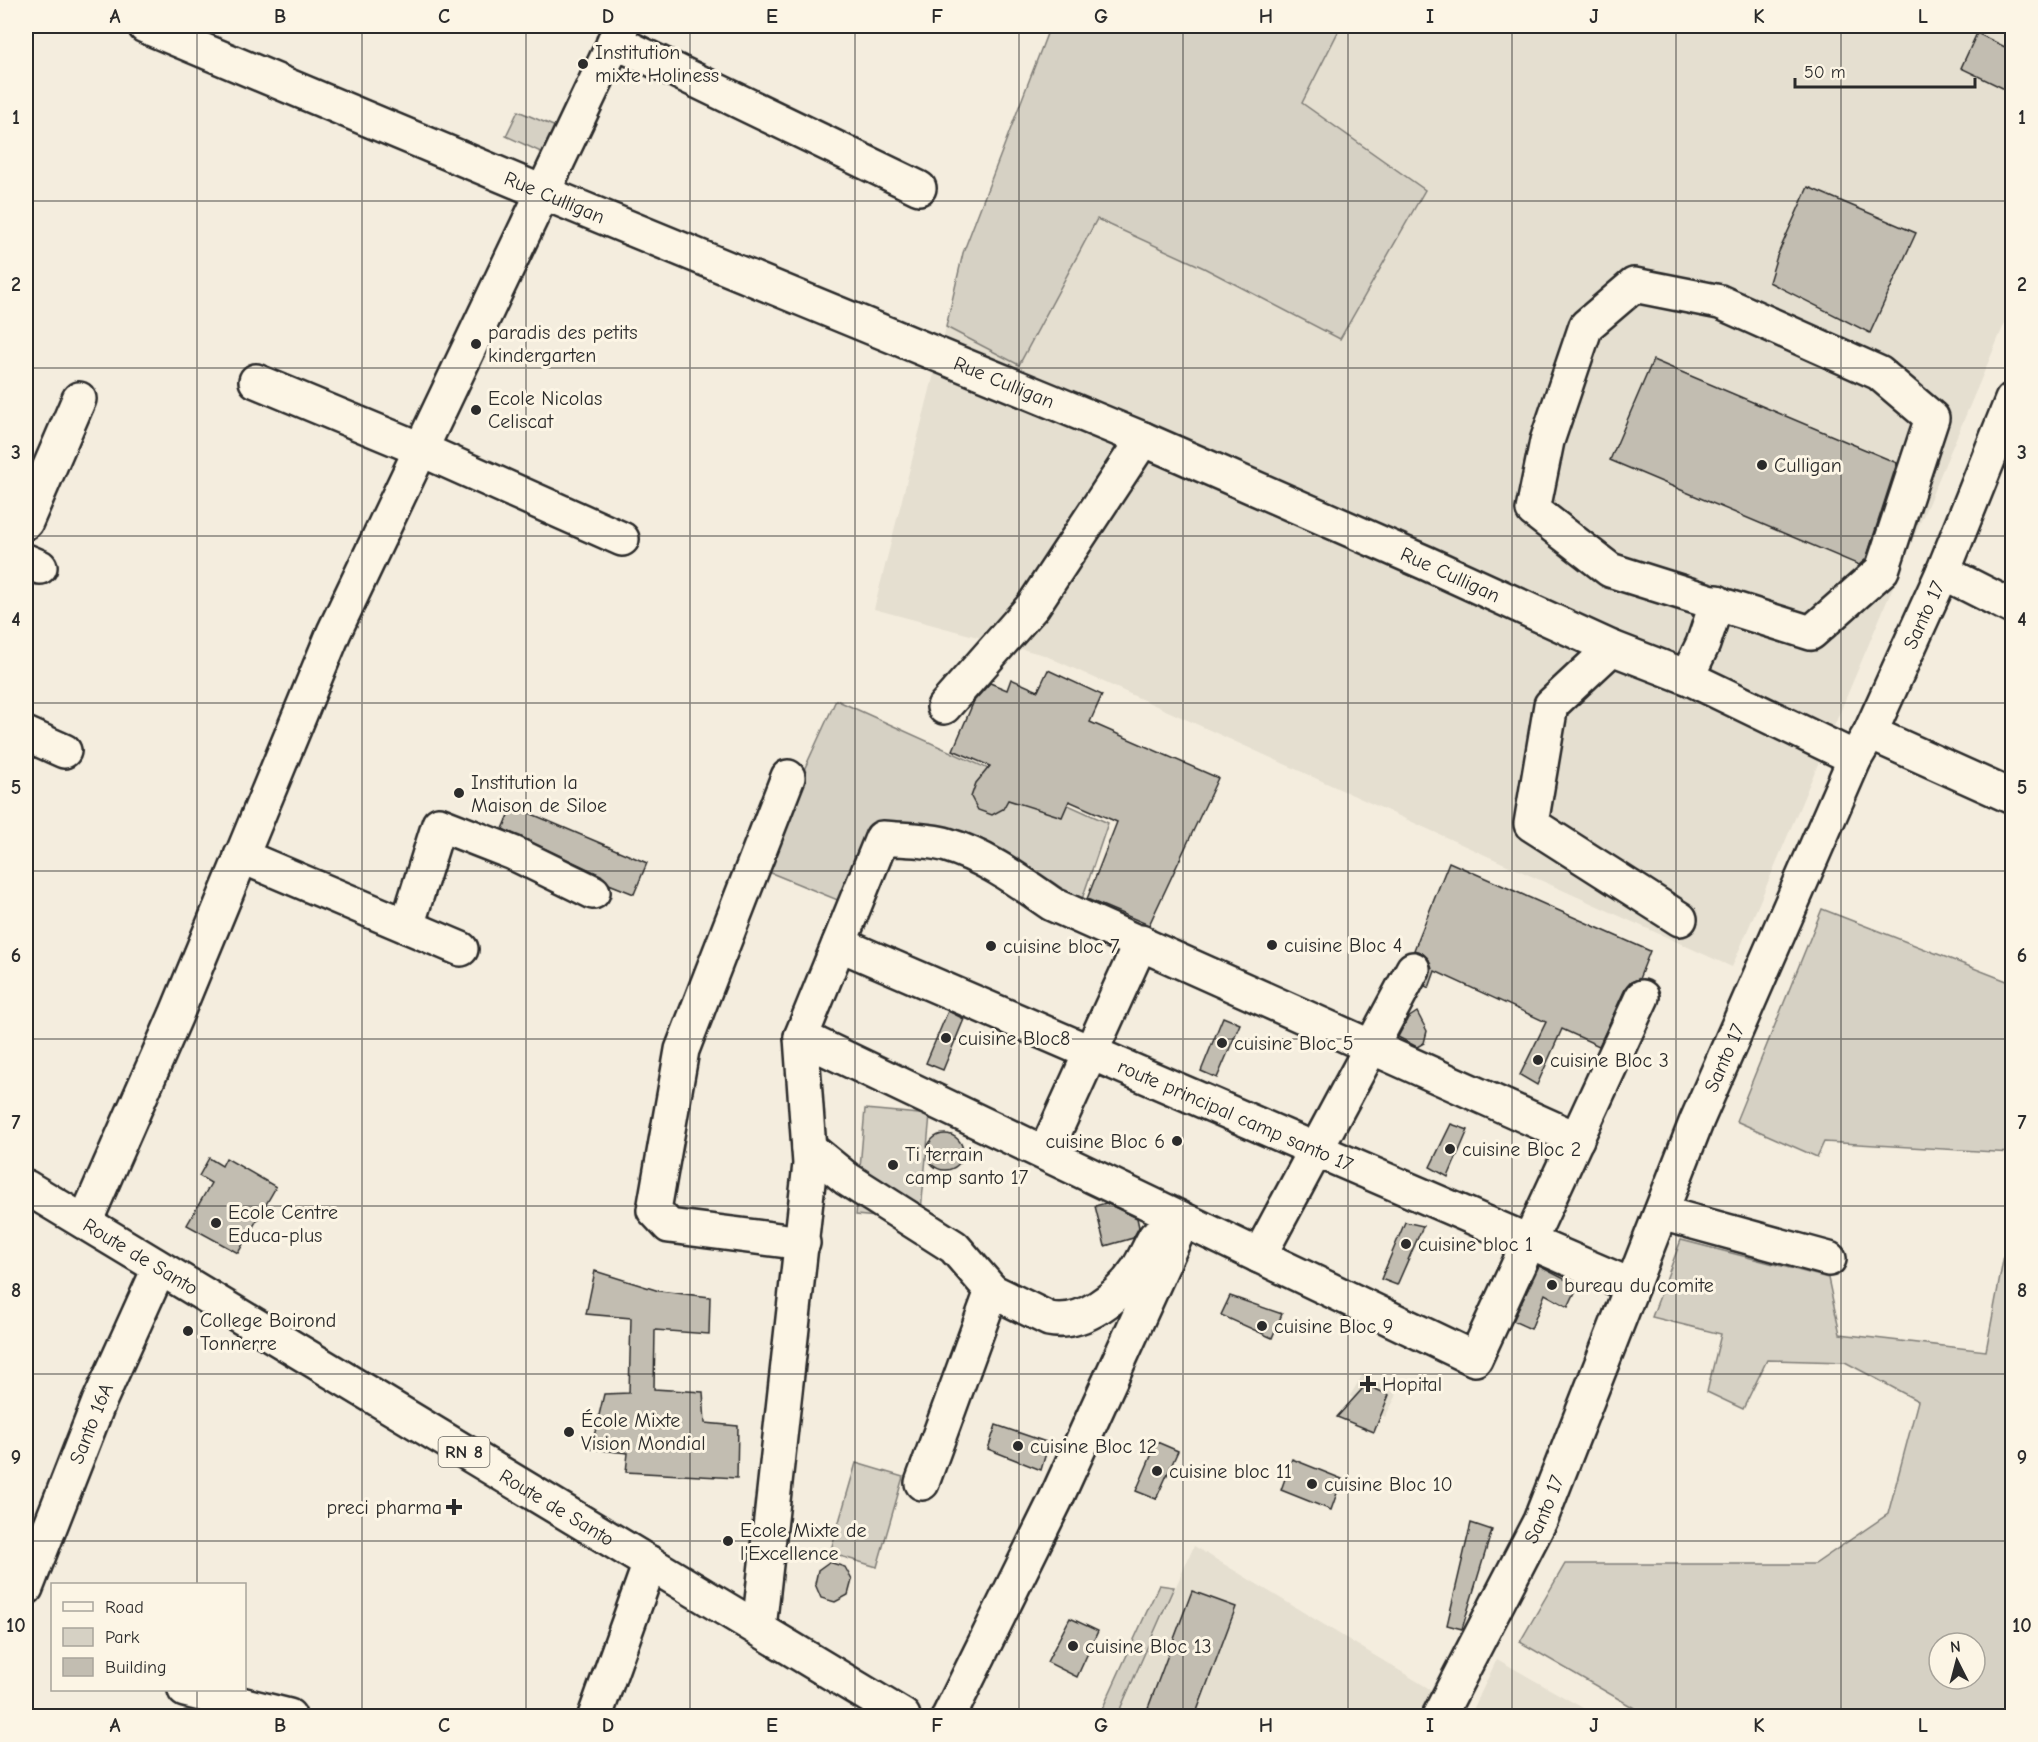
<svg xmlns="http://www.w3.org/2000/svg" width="2038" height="1742" font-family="'Comic Neue',sans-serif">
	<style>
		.built { fill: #e5dfd0 }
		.green { fill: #d6d1c4; stroke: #807e78; stroke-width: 1.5; fill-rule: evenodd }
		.building { fill: #c2bdb1; stroke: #2b2b2b; stroke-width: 1.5 }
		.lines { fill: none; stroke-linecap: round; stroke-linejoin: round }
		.minor-casing { stroke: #2b2b2b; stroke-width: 38 }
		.major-casing { stroke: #2b2b2b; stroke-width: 38 }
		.minor { stroke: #fcf5e5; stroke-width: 33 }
		.major { stroke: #fcf5e5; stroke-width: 33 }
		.grid { fill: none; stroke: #2b2b2b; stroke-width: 1.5; stroke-opacity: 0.55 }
		.poi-dot { fill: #2b2b2b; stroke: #fcf5e5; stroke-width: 2 }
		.labels { text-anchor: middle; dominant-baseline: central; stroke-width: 6; stroke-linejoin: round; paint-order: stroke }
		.shield { fill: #fcf5e5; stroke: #6a6863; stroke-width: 1.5 }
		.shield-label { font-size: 18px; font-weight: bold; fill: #2b2b2b }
		.poi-label { font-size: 20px; fill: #2b2b2b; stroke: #fcf5e5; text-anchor: start }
		.street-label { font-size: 20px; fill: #2b2b2b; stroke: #fcf5e5 }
		.neatline { fill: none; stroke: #2b2b2b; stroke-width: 2 }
		.grid-label { font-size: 20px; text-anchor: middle; font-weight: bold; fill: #2b2b2b }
	</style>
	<rect width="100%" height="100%" fill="#f4edde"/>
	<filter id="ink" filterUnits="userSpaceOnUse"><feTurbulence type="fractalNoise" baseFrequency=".0167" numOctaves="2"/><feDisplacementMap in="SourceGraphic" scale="12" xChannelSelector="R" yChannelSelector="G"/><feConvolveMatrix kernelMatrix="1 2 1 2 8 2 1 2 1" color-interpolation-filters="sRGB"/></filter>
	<g filter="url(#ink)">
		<g class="built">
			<path d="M1341 26H2012V306L1732 967 1044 655 874 609 946 327 1019 365 1097 218 1204 268 1301 103Z"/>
			<path d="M1363 1374 1397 1395 1385 1417 1350 1396Z"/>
			<path d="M1194 1546 1443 1697 1465 1716H1118Z"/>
			<path d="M1497 1659 1597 1716H1470Z"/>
		</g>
		<g class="green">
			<path d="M1050 26H1341L1302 103 1425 190 1340 339 1204 268 1097 219 1019 365 946 327 963 253Z"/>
			<path d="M518 111 558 128 545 154 506 136Z"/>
			<path d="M836 700 1108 823 1079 908 880 833 850 905 759 868Z"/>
			<path d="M1822 909 2012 983V1153L1824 1142 1817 1157 1736 1121Z"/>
			<path d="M865 1109 930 1115 920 1221 856 1215Z"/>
			<path d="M2012 1213V1716H1648L1520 1642 1565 1564H1815L1888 1514 1918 1401 1845 1362 1767 1360 1743 1409 1707 1392 1721 1334 1652 1317 1681 1240 1828 1278 1840 1334 1986 1351ZM1939 1643H1975V1679H1939Z"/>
			<path d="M856 1463 903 1477 877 1567 830 1553Z"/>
			<path d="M1159 1585 1174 1587 1117 1716H1099Z"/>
		</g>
		<g class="building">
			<path d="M1977 33 2013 51V93L1961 68Z"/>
			<path d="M1808 187 1916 233 1870 333 1769 282 1777 256Z"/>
			<path d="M1653 360 1897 463 1866 559 1859 565 1610 460Z"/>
			<path d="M1048 670 1102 695 1090 722 1218 778 1149 925 1087 899 1117 822 1069 801 1062 817 1008 800 1003 809 992 815 978 810 971 797 976 783 990 766 953 750 974 701 990 683 1007 690 1011 679 1038 691Z"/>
			<path d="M513 806 647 863 634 894 609 884 601 875 503 829Z"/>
			<path d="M1449 862 1650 951 1639 979 1631 982 1625 989 1599 1046 1562 1029 1537 1085 1520 1075 1546 1022 1435 971 1429 988 1425 986 1432 969 1429 960 1422 953 1414 950Z"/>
			<path d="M948 1011 964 1019 943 1070 926 1063Z"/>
			<path d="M1417 1012 1427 1031 1424 1043 1417 1047 1398 1037 1408 1018Z"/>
			<path d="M1223 1017 1240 1024 1217 1078 1201 1071Z"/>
			<path d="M1451 1124 1468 1130 1448 1177 1430 1167Z"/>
			<circle cx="945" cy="1152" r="18"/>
			<path d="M209 1158 222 1166 226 1158 276 1187 238 1253 187 1225 211 1183 199 1176Z"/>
			<path d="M1106 1203 1137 1218 1139 1227 1133 1238 1105 1246 1095 1206Z"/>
			<path d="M1405 1222 1423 1226 1397 1285 1381 1279Z"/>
			<path d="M1539 1266 1578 1286 1568 1307 1545 1294 1531 1329 1513 1321Z"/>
			<path d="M595 1271 659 1291 710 1297 709 1334 655 1330 654 1389 703 1392 705 1423 738 1426 737 1478 626 1472 628 1453 591 1449 604 1394 629 1393 631 1318 586 1314Z"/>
			<path d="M1230 1296 1282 1314 1272 1338 1221 1315Z"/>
			<path d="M1366 1385 1389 1395 1374 1432 1337 1417Z"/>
			<path d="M996 1425 1049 1443 1041 1470 988 1449Z"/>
			<path d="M1157 1442 1178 1451 1156 1499 1136 1491Z"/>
			<path d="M1292 1459 1342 1479 1331 1510 1281 1490Z"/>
			<path d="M1471 1523 1492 1530 1462 1629 1447 1625Z"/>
			<path d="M829 1562 845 1567 852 1580 848 1595 835 1602 821 1598 815 1584 818 1570Z"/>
			<path d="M1192 1591 1236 1607 1195 1716H1145Z"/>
			<path d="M1070 1618 1098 1631 1077 1677 1047 1662Z"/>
		</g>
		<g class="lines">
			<defs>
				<g id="minor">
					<path id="s1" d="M145 26 542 192 1143 439 1426 563 1612 648 1687 677 1855 758"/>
					<path d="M614 41 919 188"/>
					<path d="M1634 285 1720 302 1879 373 1932 418 1882 570 1811 633 1610 570 1533 510 1547 441 1586 326Z"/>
					<path d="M256 381 420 449 622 539"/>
					<path d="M26 522 79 399"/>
					<path d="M26 561 40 567"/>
					<path d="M1943 572 2012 607"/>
					<path d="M1612 648 1551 705 1531 824 1680 919"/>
					<path d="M1687 677 1703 644 1717 602"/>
					<path d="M944 707 1033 606 1143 439"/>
					<path d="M1870 733 2012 797"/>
					<path d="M26 734 64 751"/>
					<path d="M788 777 682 1050 654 1210 669 1226 803 1243"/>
					<path d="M241 856 461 949"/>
					<path d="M407 926 439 824 513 853 593 892"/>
					<path id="s2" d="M839 944 1632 1286"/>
					<path d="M801 1037 1475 1359 1642 997"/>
					<path d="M809 1148 847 1179 954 1247 992 1291 922 1483"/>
					<path d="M1045 1153 1141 942"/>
					<path d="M1661 1213 1829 1259"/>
					<path d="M85 1222 176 1015 334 632 622 26"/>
					<path d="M1259 1256 1413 969"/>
					<path d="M992 1291 1049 1319C1082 1326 1119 1297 1137 1270 1144 1260 1149 1247 1155 1237"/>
					<path id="s3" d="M26 1588 99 1402 159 1269"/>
					<path d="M759 1628 810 1164 801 1037 882 838C903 840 927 839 947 845 985 856 1020 882 1052 904L1577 1139"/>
					<path d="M185 1690 289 1716"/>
					<path d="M595 1716 650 1563"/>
					<path d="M949 1716 1055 1501 1183 1220"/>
					<path id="s4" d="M1439 1716 1540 1521 1697 1120 1855 758 1870 733 1943 572 2012 400"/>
				</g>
				<g id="major">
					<path id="s5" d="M26 1187 903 1716"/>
				</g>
			</defs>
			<use href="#minor" class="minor-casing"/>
			<use href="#major" class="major-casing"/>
			<use href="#minor" class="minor"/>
			<use href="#major" class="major"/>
		</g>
	</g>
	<path class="grid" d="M197 26V1584M362 26V1716M526 26V1716M690 26V1716M855 26V1716M1019 26V1716M1183 26V1716M1348 26V1716M1512 26V1716M1676 26V1716M1841 26V1716M26 201H2012M26 368H2012M26 536H2012M26 703H2012M26 871H2012M26 1039H2012M26 1206H2012M26 1374H2012M26 1541H2012M197 1690V1716"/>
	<g class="poi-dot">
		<circle cx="583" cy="64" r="6"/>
		<circle cx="476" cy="344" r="6"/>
		<circle cx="476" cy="410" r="6"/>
		<circle cx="1762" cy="465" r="6"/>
		<circle cx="459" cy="793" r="6"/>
		<circle cx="1272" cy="945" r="6"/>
		<circle cx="991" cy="946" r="6"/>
		<circle cx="946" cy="1038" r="6"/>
		<circle cx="1222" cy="1043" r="6"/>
		<circle cx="1538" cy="1060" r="6"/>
		<circle cx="1177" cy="1141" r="6"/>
		<circle cx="1450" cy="1149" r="6"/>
		<circle cx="893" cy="1165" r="6"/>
		<circle cx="216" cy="1223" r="6"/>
		<circle cx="1406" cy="1244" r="6"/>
		<circle cx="1552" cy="1285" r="6"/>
		<circle cx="1262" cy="1326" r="6"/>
		<circle cx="188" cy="1331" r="6"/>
		<path d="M1365 1375h6v6h6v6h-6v6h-6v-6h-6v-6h6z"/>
		<circle cx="569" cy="1432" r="6"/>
		<circle cx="1018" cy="1446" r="6"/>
		<circle cx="1157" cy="1471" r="6"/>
		<circle cx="1312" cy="1484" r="6"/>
		<path d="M451 1498h6v6h6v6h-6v6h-6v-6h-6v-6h6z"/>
		<circle cx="728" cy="1541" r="6"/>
		<circle cx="1073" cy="1646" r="6"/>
	</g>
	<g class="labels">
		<rect class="shield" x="438.5" y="1437" width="51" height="30" rx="4.5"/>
		<g class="shield-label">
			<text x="464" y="1452">RN 8</text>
		</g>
		<g class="poi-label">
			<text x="595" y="52">Institution<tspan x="595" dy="23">mixte Holiness</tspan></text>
			<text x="488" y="332">paradis des petits<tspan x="488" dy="23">kindergarten</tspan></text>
			<text x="488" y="398">Ecole Nicolas<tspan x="488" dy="23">Celiscat</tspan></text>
			<text x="1774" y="465">Culligan</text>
			<text x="471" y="782">Institution la<tspan x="471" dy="23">Maison de Siloe</tspan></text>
			<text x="1284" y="945">cuisine Bloc 4</text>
			<text x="1003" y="946">cuisine bloc 7</text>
			<text x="958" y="1038">cuisine Bloc8</text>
			<text x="1234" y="1043">cuisine Bloc 5</text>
			<text x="1550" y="1060">cuisine Bloc 3</text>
			<text x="1165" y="1141" text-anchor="end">cuisine Bloc 6</text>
			<text x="1462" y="1149">cuisine Bloc 2</text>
			<text x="905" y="1154">Ti terrain<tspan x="905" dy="23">camp santo 17</tspan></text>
			<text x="228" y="1212">Ecole Centre<tspan x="228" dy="23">Educa-plus</tspan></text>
			<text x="1418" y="1244">cuisine bloc 1</text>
			<text x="1564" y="1285">bureau du comite</text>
			<text x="200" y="1320">College Boirond<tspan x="200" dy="23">Tonnerre</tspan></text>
			<text x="1274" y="1326">cuisine Bloc 9</text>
			<text x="1382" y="1384">Hopital</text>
			<text x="581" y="1420">École Mixte<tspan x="581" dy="23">Vision Mondial</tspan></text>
			<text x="1030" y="1446">cuisine Bloc 12</text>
			<text x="1169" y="1471">cuisine bloc 11</text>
			<text x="1324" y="1484">cuisine Bloc 10</text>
			<text x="442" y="1507" text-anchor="end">preci pharma</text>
			<text x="740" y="1530">Ecole Mixte de<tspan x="740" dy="23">l'Excellence</tspan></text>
			<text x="1085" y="1646">cuisine Bloc 13</text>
		</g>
		<g class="street-label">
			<text stroke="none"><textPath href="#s1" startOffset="444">Rue Culligan</textPath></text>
			<text stroke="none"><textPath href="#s1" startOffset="930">Rue Culligan</textPath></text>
			<text stroke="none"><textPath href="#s1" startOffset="1416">Rue Culligan</textPath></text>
			<text stroke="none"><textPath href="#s4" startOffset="1204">Santo 17</textPath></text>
			<text stroke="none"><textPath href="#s4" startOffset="718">Santo 17</textPath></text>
			<text stroke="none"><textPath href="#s2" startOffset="432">route principal camp santo 17</textPath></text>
			<text stroke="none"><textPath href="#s5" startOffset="134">Route de Santo</textPath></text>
			<text stroke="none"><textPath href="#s3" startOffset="177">Santo 16A</textPath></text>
			<text stroke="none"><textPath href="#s5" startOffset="620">Route de Santo</textPath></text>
			<text stroke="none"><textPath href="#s4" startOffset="232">Santo 17</textPath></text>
		</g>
	</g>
	<rect width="2038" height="1742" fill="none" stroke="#fcf5e5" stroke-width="66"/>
	<rect x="51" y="1583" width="195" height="108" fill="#fcf5e5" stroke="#a8a49b" stroke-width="1.5"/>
	<rect x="63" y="1602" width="30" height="9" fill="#fcf5e5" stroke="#a8a49b" stroke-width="1.5"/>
	<text x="105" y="1613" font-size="18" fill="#2b2b2b">Road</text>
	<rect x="63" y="1628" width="30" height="18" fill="#d6d1c4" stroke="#a8a49b" stroke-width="1.5"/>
	<text x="105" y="1643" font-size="18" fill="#2b2b2b">Park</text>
	<rect x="63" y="1658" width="30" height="18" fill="#c2bdb1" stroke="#a8a49b" stroke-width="1.5"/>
	<text x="105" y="1673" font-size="18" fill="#2b2b2b">Building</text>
	<g transform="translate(1957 1661) rotate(354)"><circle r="28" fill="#fcf5e5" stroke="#a8a49b" stroke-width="1.5"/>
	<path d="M0-4.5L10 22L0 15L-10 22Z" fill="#2b2b2b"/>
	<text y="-9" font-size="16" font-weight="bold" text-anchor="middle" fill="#2b2b2b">N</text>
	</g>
	<path d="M1795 78v9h180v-9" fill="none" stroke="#2b2b2b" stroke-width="3"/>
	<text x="1804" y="78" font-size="18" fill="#2b2b2b" stroke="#fcf5e5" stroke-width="4.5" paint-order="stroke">50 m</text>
	<rect x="33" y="33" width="1972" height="1676" class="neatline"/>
	<g class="grid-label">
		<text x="115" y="23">A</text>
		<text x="280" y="23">B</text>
		<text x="444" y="23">C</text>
		<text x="608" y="23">D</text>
		<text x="772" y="23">E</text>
		<text x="937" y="23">F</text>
		<text x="1101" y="23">G</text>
		<text x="1266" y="23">H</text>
		<text x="1430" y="23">I</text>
		<text x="1594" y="23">J</text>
		<text x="1759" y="23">K</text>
		<text x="1923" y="23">L</text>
		<text x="16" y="124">1</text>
		<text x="2022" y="124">1</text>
		<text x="16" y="291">2</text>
		<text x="2022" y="291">2</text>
		<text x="16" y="459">3</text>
		<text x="2022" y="459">3</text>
		<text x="16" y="626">4</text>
		<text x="2022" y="626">4</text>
		<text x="16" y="794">5</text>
		<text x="2022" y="794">5</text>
		<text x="16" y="962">6</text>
		<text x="2022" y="962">6</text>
		<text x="16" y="1129">7</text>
		<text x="2022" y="1129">7</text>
		<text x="16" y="1297">8</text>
		<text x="2022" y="1297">8</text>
		<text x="16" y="1464">9</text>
		<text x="2022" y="1464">9</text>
		<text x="16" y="1632">10</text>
		<text x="2022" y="1632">10</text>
		<text x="115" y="1732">A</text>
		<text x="280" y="1732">B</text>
		<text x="444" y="1732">C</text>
		<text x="608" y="1732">D</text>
		<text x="772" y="1732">E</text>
		<text x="937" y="1732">F</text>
		<text x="1101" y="1732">G</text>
		<text x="1266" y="1732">H</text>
		<text x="1430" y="1732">I</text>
		<text x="1594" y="1732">J</text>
		<text x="1759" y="1732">K</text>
		<text x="1923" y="1732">L</text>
	</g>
</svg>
